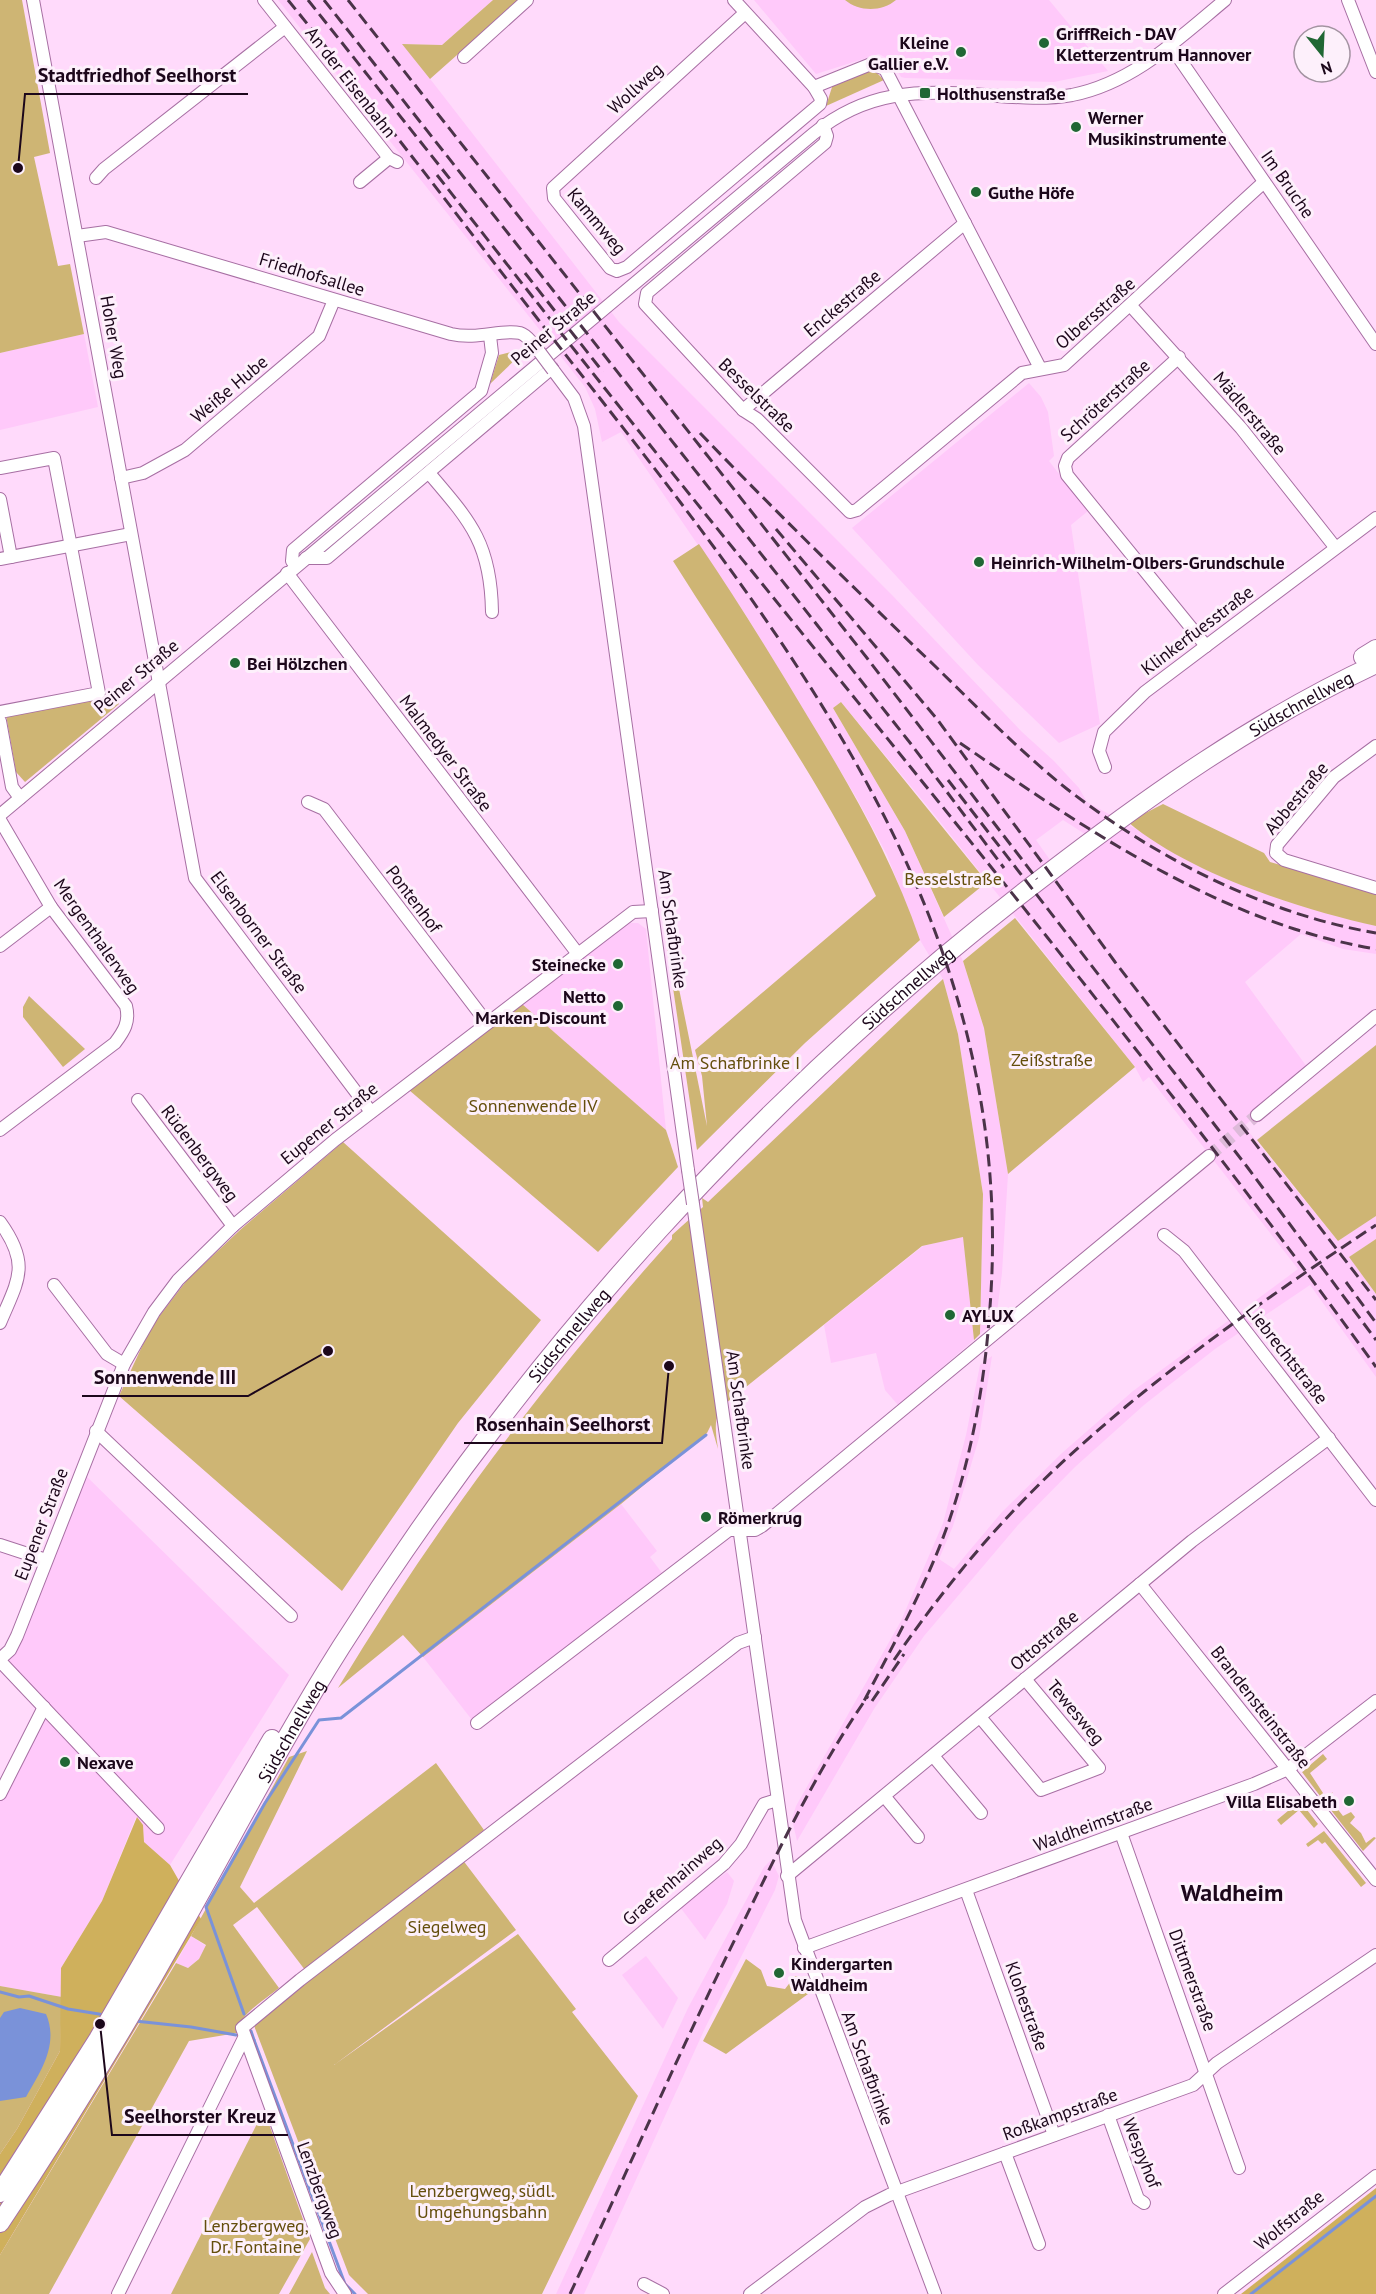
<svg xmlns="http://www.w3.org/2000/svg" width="1376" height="2294" font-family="'PT Sans',sans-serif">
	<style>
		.built { fill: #ffc9fa; fill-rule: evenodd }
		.green { fill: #ceb574 }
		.forest { fill: #cfb05c }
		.water { fill: #7a92d9 }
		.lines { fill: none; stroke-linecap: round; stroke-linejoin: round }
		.stream { stroke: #7a92d9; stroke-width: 3 }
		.minor-tunnel { stroke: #ddbad9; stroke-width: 12; stroke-dasharray: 12 6; stroke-linecap: butt }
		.minor-casing { stroke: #a76fa3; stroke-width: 14 }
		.highway-casing { stroke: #a76fa3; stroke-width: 20 }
		.minor { stroke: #fff; stroke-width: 12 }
		.highway { stroke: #fff; stroke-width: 18 }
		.rail { stroke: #4b3349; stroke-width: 3; stroke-dasharray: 12 6; stroke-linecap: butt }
		.minor-bridge-casing { stroke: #a76fa3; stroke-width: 14; stroke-linecap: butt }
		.minor-bridge { stroke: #fff; stroke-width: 12 }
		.poi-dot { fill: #206734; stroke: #fdf0fb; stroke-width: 2 }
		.labels { text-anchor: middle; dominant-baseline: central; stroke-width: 6; stroke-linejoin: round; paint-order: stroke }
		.poi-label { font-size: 18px; font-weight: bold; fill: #1c071b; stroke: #fdf0fb; text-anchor: start }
		.street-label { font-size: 18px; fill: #1c071b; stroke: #fdf0fb }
		.park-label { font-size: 18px; fill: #644e0c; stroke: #fdf0fb }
		.district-label { font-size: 24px; font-weight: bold; fill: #1c071b; stroke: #fdf0fb }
		.leader { fill: none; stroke: #1c071b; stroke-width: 2 }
		.callout-dot { fill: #1c071b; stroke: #fdf0fb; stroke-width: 2 }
		.callout-label { font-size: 20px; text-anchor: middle; font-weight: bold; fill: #1c071b; stroke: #fdf0fb; stroke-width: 6; stroke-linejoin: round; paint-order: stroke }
	</style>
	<rect width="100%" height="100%" fill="#ffdafb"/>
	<g class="built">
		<path d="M278 0H493L442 45 403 44 619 322 892 595 1022 732 1054 761 1079 788 1087 802 1212 871 1279 898 1376 926V954L1343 949 1301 934 1245 982 1310 1071 1244 1126 1338 1241 1376 1216V1239L1349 1257 1376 1294V1377L1310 1285 1215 1349 1144 1405 1075 1467 1018 1525 924 1636 874 1709 797 1841 792 1819 796 1806 901 1621 943 1523 966 1435 980 1365 992 1356 979 1438 953 1526 939 1559 954 1569 1002 1512 1062 1453 1133 1391 1298 1269 1149 1077 1143 1082 1135 1067 933 813 841 702 833 708 905 831 963 961 984 1028 1008 1174 1002 1273 996 1320 980 1334 983 1194 958 1034 943 979 920 940 887 855 856 797 747 617 621 432 602 442 595 409 585 387ZM1063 820 1099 843 1057 870 1036 840Z"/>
		<path d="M754 0H1049L1108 71 1054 82 905 78 901 77 892 61 879 54 816 74Z"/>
		<path d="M84 334 98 407 0 430V353Z"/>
		<path d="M1029 383 1041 397 1048 412 1054 456 1049 461 1088 511 1071 525 1100 724 1059 743 978 665 852 528Z"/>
		<path d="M628 923H638L646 929 666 1130 522 1004Z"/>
		<path d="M963 1236 974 1340 898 1405 885 1390 876 1353 831 1363 824 1325 923 1246Z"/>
		<path d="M80 1470 289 1675 170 1865 144 1842 143 1825 136 1817 102 1901 61 1968 62 1997 0 1986V1795L44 1707 0 1661 10 1650Z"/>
		<path d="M621 1504 657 1551 650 1557 662 1573 472 1720 423 1657Z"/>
		<path d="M771 1860 779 1876 775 1890 706 2026 584 2294H556L688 2008 764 1867Z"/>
		<path d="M727 1872 734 1881 727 1904 705 1940 680 1907Z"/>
		<path d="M191 1936 206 1946 199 1959 188 1968 176 1963Z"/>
		<path d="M646 1956 678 1998 663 2029 622 1975Z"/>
	</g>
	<g class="green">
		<path d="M0 0H22L50 153 34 157 58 266 70 264 84 334 0 353Z"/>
		<path d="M493 0H519L430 79 402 44 442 45Z"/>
		<path d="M845 0H896C882 12 859 12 845 0Z"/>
		<path d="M866 72H876L884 80 826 106 833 84Z"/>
		<path d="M515 351 519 356 490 384 499 355Z"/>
		<path d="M699 544C737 600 773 658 808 717 852 789 893 860 920 940L805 1043 697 1150 664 927 666 925 707 1126 702 1076 695 1050 876 896C819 778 743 672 673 561Z"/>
		<path d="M112 695 119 704 25 782 16 772 6 715Z"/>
		<path d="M841 702 987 882 944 917 905 831 833 708Z"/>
		<path d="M1163 804 1264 853 1270 862 1376 892V926C1299 909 1188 873 1128 822Z"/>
		<path d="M1015 918 1135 1067 1008 1174 984 1028 963 961Z"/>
		<path d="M943 979 958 1034 983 1194 980 1334 974 1340 963 1237 922 1246 736 1395 739 1441 731 1399C712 1414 715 1427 718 1449L711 1425 707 1433 621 1504 423 1657 403 1635 338 1688C435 1527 547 1378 672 1239V1235L703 1207 702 1198 708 1202Z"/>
		<path d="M29 996 85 1049 63 1067 23 1017V1007Z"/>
		<path d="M522 1004 666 1130 678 1167 598 1252 409 1090Z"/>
		<path d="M1376 1045V1216L1338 1241 1257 1140Z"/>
		<path d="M343 1142 541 1320 458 1423 342 1591 119 1396 151 1327 187 1280 240 1230Z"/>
		<path d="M1376 1239V1294L1349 1257Z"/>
		<path d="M307 1751 240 1887 254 1903 436 1763 484 1830 305 1970 257 1907 233 1925 279 1988C266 1999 238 2015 237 2033L189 2041 49 2294H0V2255L176 1963 188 1968 199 1959 206 1945 191 1936 289 1757Z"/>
		<path d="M1323 1754 1327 1759 1310 1773 1323 1793 1320 1796 1302 1772Z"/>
		<path d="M1333 1792 1329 1798 1343 1816 1351 1812 1355 1817 1350 1823 1361 1833 1366 1843 1374 1837 1376 1838 1363 1851 1323 1800Z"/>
		<path d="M1300 1801 1318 1824 1314 1828 1299 1810 1281 1825 1277 1820Z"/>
		<path d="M1324 1831 1366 1883 1361 1887 1325 1842 1322 1844 1318 1840 1308 1847 1306 1844Z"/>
		<path d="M462 1859 516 1930 334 2065 518 1934 576 2009 572 2012 638 2096 542 2294H368L349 2275 253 2023Z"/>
		<path d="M746 1959 761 1970 767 1986 785 1989 795 1976 801 1977 808 1994 726 2054 703 2041Z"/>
		<path d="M0 1986 62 1997 60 2051 17 2129 0 2154Z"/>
		<path d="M264 2110 310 2239 279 2294H171Z"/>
		<path d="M312 2252 325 2288 330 2294H289Z"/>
	</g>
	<g class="forest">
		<path d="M137 1817 143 1825 144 1842 170 1865 201 1919 0 2255V2154L17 2129 60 2051 61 1968 102 1901Z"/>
		<path d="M1376 2188V2294H1241Z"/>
	</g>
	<path class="water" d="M20 2008 46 2014C59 2044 41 2071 26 2097L0 2101V2018L4 2012Z"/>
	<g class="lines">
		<g class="stream">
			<path d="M0 1992 19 1997 29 1996 68 2009 105 2015"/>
			<path d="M244 2014 206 1907 265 1803 319 1720 341 1718 706 1435"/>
			<path d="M135 2021 191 2027 236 2035"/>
			<path d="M251 2031 254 2040"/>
			<path d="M250 2039 254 2040 345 2284 355 2294"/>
			<path d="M1251 2294 1376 2196"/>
		</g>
		<path class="minor-tunnel" d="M1209 1156 1257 1115"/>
		<defs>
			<g id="minor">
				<path d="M33 0 195 878 371 1112"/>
				<path d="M264 0 389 158 397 162"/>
				<path d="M734 0 814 87 821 99 820 104 627 267 617 271 610 268 554 198 553 188 745 13"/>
				<path d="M1348 0 1376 72"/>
				<path d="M1170 45 1376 344"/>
				<path d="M464 57 527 0"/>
				<path d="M814 87 871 64 885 69 1040 368"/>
				<path d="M823 125 827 136 825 143 647 293 645 304 743 410 757 419 850 512 857 510 885 487 1022 373 1064 365 1264 182"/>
				<path d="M96 178 104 169 285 27"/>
				<path d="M360 182 389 158"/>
				<path d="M77 236 106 232 451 334C477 340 501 329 520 333 527 335 530 341 535 346"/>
				<path d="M1131 306 1241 428 1335 547"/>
				<path d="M1179 357 1068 458 1065 466 1067 475 1206 646"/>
				<path d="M553 370 574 398 584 426 688 1170"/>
				<path d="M743 410 965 223"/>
				<path d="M0 468 54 458 99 693 0 712"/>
				<path d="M429 473C471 522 491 544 492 612"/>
				<path d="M121 478 143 473 185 450 319 336 334 300"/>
				<path d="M0 499 11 557"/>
				<path d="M306 558H327L552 368"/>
				<path d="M0 559 131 534"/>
				<path d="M296 566 292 561 293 550 481 391 492 353 490 336"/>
				<path d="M287 573 578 954"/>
				<path d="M0 721 12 787 20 798"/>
				<path d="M1376 746 1334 777 1277 845 1276 853 1284 860 1376 888"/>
				<path d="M1105 767 1099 751 1104 732 1145 692 1376 518"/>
				<path d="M308 802 324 809 487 1023"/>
				<path d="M0 815 813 134C867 90 918 90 985 95 1014 97 1043 100 1072 95 1133 83 1178 39 1225 0"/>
				<path d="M0 820 51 907 126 1006C130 1022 124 1031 115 1043L0 1130"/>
				<path d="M0 946 51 907"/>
				<path d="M138 1100 233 1226"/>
				<path d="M1257 1115 1376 1016"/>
				<path d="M693 1204 795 1920 935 2294"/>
				<path d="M0 1222C31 1265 18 1280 0 1323"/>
				<path d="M1164 1235 1184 1251 1376 1500"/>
				<path d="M54 1285 107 1354 124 1364"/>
				<path d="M96 1431 291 1616"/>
				<path d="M0 1545 46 1560"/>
				<path d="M1140 1584 1376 1880"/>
				<path d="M0 1659 10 1650 17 1636 124 1364 154 1312 178 1280 233 1226 335 1140 633 912 652 911"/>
				<path d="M0 1661 158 1828"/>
				<path d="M980 1717 1041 1790 1099 1768 1025 1679"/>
				<path d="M477 1723 729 1530H755L762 1526 1209 1156"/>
				<path d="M934 1757 981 1813"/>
				<path d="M0 1794 44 1707"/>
				<path d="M885 1797 918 1837"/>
				<path d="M1121 1833 1239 2168"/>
				<path d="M787 1876 1192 1541 1329 1438"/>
				<path d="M966 1890 1054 2135"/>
				<path d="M804 1948 1254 1784 1288 1769 1376 1701"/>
				<path d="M609 1960 724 1864 741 1844 764 1804 777 1800"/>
				<path d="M1108 2115 1138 2199 1144 2203"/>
				<path d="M1005 2153 1039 2244"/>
				<path d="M644 2284 663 2294"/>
				<path d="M118 2294 244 2038"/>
				<path d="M345 2294 331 2273 242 2028 300 1980 697 1675 738 1643 755 1637"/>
				<path d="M750 2294 865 2207 889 2195 1193 2085 1217 2063 1376 1955"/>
				<path d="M1224 2294 1376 2176"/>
			</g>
			<g id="highway">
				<path d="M1363 657 1376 649"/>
				<path d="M0 2193 98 2039 272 1739"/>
				<path id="s1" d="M0 2223C65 2126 126 2026 183 1924 235 1832 284 1737 341 1647 529 1351 766 1088 1046 875 1150 795 1256 720 1376 664"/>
			</g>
		</defs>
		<use href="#minor" class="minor-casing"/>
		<use href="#highway" class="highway-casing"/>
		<use href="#minor" class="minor"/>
		<use href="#highway" class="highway"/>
		<g class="rail">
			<path d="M288 0C393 129 492 262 595 392 809 665 1018 940 990 1307 985 1381 972 1456 947 1527 925 1588 893 1645 863 1703"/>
			<path d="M308 0 450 179"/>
			<path d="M324 0 911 744 1004 868"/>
			<path d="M348 0 867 658 1037 879"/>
			<path d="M437 175C542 309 647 443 755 575 966 836 1179 1095 1376 1367"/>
			<path d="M525 273 603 372"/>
			<path d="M700 433C770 506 842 576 915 647 965 694 1013 746 1067 789 1156 858 1265 914 1376 933"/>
			<path d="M776 529 937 719 1115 962 1376 1300"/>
			<path d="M960 743C1087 830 1221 923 1376 949"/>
			<path d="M948 780 1248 1168 1376 1340"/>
			<path d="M1346 1282 1376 1323"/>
			<path d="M894 1660C945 1586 1002 1517 1068 1457 1163 1370 1269 1296 1376 1225"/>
			<path d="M872 1701 904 1654"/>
			<path d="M570 2294C627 2172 681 2048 741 1927 779 1849 818 1768 868 1696"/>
		</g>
		<defs>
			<g id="minor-bridge">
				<path d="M535 346 553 370"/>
				<path d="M688 1170 693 1204"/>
			</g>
		</defs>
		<use href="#minor-bridge" class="minor-bridge-casing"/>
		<use href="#minor-bridge" class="minor-bridge"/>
	</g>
	<g class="poi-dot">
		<circle cx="1044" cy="43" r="6"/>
		<circle cx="961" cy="52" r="6"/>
		<rect x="919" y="87" width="12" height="12" rx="3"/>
		<circle cx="1076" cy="127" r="6"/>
		<circle cx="976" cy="192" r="6"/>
		<circle cx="979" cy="562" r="6"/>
		<circle cx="235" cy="663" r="6"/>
		<circle cx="618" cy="964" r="6"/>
		<circle cx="618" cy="1006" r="6"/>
		<circle cx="950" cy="1315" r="6"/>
		<circle cx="706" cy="1517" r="6"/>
		<circle cx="65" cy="1762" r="6"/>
		<circle cx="1349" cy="1801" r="6"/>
		<circle cx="779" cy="1973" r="6"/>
	</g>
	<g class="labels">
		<g class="poi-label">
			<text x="1056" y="33">GriffReich - DAV<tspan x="1056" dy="21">Kletterzentrum Hannover</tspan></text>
			<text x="949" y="42" text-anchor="end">Kleine<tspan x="949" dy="21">Gallier e.V.</tspan></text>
			<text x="937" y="93">Holthusenstraße</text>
			<text x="1088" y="117">Werner<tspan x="1088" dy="21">Musikinstrumente</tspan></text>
			<text x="988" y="192">Guthe Höfe</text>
			<text x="991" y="562">Heinrich-Wilhelm-Olbers-Grundschule</text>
			<text x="247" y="663">Bei Hölzchen</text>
			<text x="606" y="964" text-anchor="end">Steinecke</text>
			<text x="606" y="996" text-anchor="end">Netto<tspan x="606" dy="21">Marken-Discount</tspan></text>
			<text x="962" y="1315">AYLUX</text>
			<text x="718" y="1517">Römerkrug</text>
			<text x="77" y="1762">Nexave</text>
			<text x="1337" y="1801" text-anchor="end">Villa Elisabeth</text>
			<text x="791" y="1963">Kindergarten<tspan x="791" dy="21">Waldheim</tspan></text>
		</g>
		<g class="street-label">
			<text transform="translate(351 82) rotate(52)">An der Eisenbahn</text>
			<text transform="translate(635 88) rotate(-42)">Wollweg</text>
			<text transform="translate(1288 184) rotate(55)">Im Bruche</text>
			<text transform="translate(597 221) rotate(50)">Kammweg</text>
			<text transform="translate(312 274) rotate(17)">Friedhofsallee</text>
			<text transform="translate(842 303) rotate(-40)">Enckestraße</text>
			<text transform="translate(1095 313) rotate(-41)">Olbersstraße</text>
			<text transform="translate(553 328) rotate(-40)">Peiner Straße</text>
			<text transform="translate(114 337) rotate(80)">Hoher Weg</text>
			<text transform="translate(229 389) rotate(-40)">Weiße Hube</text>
			<text transform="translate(757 395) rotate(44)">Besselstraße</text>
			<text transform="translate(1105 400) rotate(-42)">Schröterstraße</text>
			<text transform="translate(1250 413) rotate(50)">Mädlerstraße</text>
			<text transform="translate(1197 630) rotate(-37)">Klinkerfuesstraße</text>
			<text transform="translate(136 676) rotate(-40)">Peiner Straße</text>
			<text stroke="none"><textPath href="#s1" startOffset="2028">Südschnellweg</textPath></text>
			<text transform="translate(446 753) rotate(53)">Malmedyer Straße</text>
			<text transform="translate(1296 798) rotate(-50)">Abbestraße</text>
			<text transform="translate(414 899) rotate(53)">Pontenhof</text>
			<text transform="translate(673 929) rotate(82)">Am Schafbrinke</text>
			<text transform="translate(259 932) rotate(53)">Elsenborner Straße</text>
			<text transform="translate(97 936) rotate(55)">Mergenthalerweg</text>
			<text stroke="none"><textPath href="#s1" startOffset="1542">Südschnellweg</textPath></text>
			<text transform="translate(329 1123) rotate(-39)">Eupener Straße</text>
			<text transform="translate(200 1153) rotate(53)">Rüdenbergweg</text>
			<text stroke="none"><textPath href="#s1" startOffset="1056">Südschnellweg</textPath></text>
			<text transform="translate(1287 1354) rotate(52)">Liebrechtstraße</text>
			<text transform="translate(741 1410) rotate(82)">Am Schafbrinke</text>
			<text transform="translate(41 1524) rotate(-69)">Eupener Straße</text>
			<text transform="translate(1044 1640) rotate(-40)">Ottostraße</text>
			<text transform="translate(1261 1707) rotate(52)">Brandensteinstraße</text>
			<text transform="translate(1076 1712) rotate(50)">Tewesweg</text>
			<text stroke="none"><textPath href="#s1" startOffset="572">Südschnellweg</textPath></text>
			<text transform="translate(1093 1824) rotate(-20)">Waldheimstraße</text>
			<text transform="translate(672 1881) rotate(-41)">Graefenhainweg</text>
			<text transform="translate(1193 1980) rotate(70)">Dittmerstraße</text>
			<text transform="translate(1027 2006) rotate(70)">Klohestraße</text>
			<text transform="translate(868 2068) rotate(70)">Am Schafbrinke</text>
			<text transform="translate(1060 2114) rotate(-20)">Roßkampstraße</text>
			<text transform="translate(1142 2153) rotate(68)">Wespyhof</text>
			<text transform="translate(320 2190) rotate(70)">Lenzbergweg</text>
			<text transform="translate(1289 2220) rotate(-39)">Wolfstraße</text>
		</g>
		<g class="park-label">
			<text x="953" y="878">Besselstraße</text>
			<text x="1052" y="1059">Zeißstraße</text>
			<text x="735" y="1062">Am Schafbrinke I</text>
			<text x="533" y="1105">Sonnenwende IV</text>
			<text x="447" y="1926">Siegelweg</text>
			<text x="482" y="2190">Lenzbergweg, südl.<tspan x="482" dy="21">Umgehungsbahn</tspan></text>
			<text x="256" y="2225">Lenzbergweg,<tspan x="256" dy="21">Dr. Fontaine</tspan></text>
		</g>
		<g class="district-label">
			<text x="1232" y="1892">Waldheim</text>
		</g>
	</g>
	<path class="leader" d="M18 168L25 94H248M328 1351L248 1396H82M669 1366L662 1443H464M100 2024L112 2135H288"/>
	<g class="callout-dot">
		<circle cx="18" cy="168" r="6"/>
		<circle cx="328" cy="1351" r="6"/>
		<circle cx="669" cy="1366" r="6"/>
		<circle cx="100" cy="2024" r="6"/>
	</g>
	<g class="callout-label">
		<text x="137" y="82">Stadtfriedhof Seelhorst</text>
		<text x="165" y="1384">Sonnenwende III</text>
		<text x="563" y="1431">Rosenhain Seelhorst</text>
		<text x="200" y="2123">Seelhorster Kreuz</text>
	</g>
	<g transform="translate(1322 54) rotate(162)"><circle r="28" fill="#fdf0fb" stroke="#a393a1" stroke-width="1.5"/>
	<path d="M0-4.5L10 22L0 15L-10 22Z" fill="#206734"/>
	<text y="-9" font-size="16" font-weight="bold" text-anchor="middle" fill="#1c071b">N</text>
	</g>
</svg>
